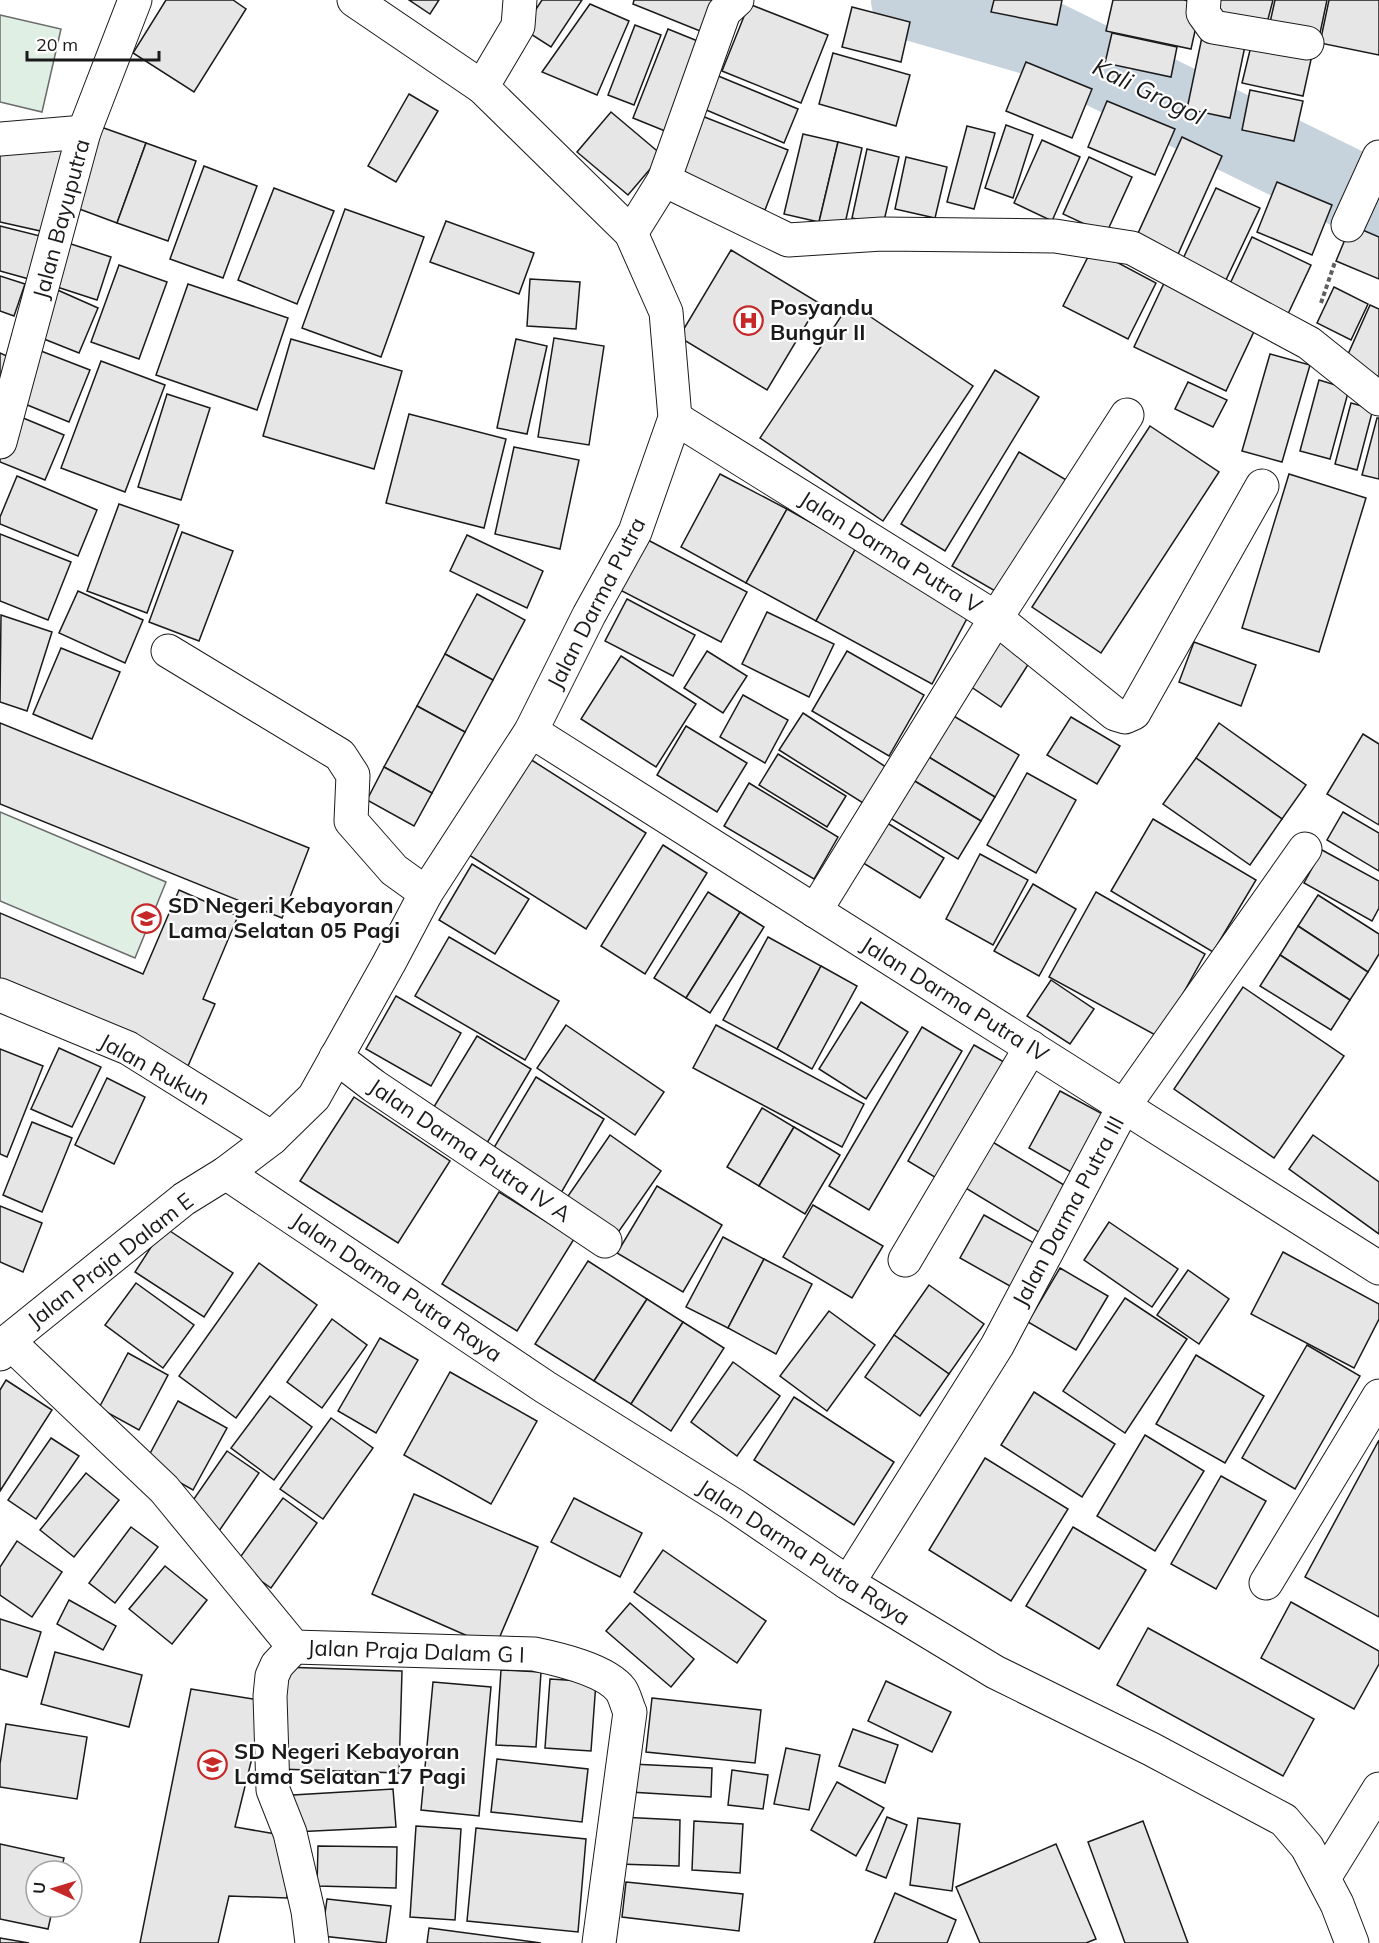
<svg xmlns="http://www.w3.org/2000/svg" width="1379" height="1943" font-family="Mulish,sans-serif">
	<style>
		.green { fill: #e0efe3; stroke: #6a6a6a; stroke-width: 1.5 }
		.lines { fill: none; stroke-linecap: round; stroke-linejoin: round }
		.river { stroke: #c6d2dc; stroke-width: 80 }
		.building { fill: #e6e6e6; stroke: #1a1a1a; stroke-width: 1.5 }
		.minor-casing { stroke: #1a1a1a; stroke-width: 35 }
		.path { stroke: #5f5f5f; stroke-width: 4; stroke-dasharray: 4.5 3; stroke-linecap: butt }
		.minor { stroke: #fff; stroke-width: 33 }
		.labels { text-anchor: middle; dominant-baseline: central; stroke-width: 4.5; stroke-linejoin: round; paint-order: stroke }
		.street-label { font-size: 22px; fill: #1a1a1a; stroke: #fff }
		.poi-label { font-size: 22px; font-weight: bold; fill: #1a1a1a; stroke: #fff; text-anchor: start }
		.water-label { font-size: 24px; font-style: italic; fill: #1a1a1a; stroke: #fff }
	</style>
	<rect width="100%" height="100%" fill="#fff"/>
	<g class="green">
		<path d="M0 15 61 29 42 112 0 102Z"/>
		<path d="M0 812 166 882 135 958 0 901Z"/>
	</g>
	<g class="lines">
		<path class="river" d="M911 0 1039 37 1379 204"/>
	</g>
	<g class="building">
		<path d="M166 0H233L246 9 194 92 133 53Z"/>
		<path d="M409 0H439L430 14Z"/>
		<path d="M542 0H582L551 47 523 29Z"/>
		<path d="M634 0H723L710 35 633 4Z"/>
		<path d="M994 0H1062L1057 25 991 12Z"/>
		<path d="M1113 0H1184L1201 4 1191 49 1106 31Z"/>
		<path d="M1208 0H1273L1267 23 1206 10Z"/>
		<path d="M1275 0H1327L1319 38 1269 27Z"/>
		<path d="M1329 0H1379V55L1320 43Z"/>
		<path d="M590 4 629 21 597 95 542 72Z"/>
		<path d="M749 4 828 35 801 103 722 71Z"/>
		<path d="M852 7 910 22 901 62 842 47Z"/>
		<path d="M635 25 661 35 634 105 608 95Z"/>
		<path d="M668 29 705 44 670 133 633 118Z"/>
		<path d="M1112 33 1177 47 1171 77 1105 63Z"/>
		<path d="M1202 37 1245 46 1230 118 1187 109Z"/>
		<path d="M1252 42 1312 55 1303 96 1242 83Z"/>
		<path d="M833 53 910 75 896 126 819 104Z"/>
		<path d="M1026 62 1092 89 1072 138 1006 111Z"/>
		<path d="M711 73 798 109 784 143 697 106Z"/>
		<path d="M1250 90 1303 101 1294 141 1242 130Z"/>
		<path d="M409 94 438 111 396 182 368 166Z"/>
		<path d="M1107 101 1175 129 1155 175 1088 147Z"/>
		<path d="M611 112 662 155 628 195 577 152Z"/>
		<path d="M702 116 788 150 765 210 679 176Z"/>
		<path d="M1006 125 1033 135 1013 198 985 188Z"/>
		<path d="M967 126 995 133 974 209 947 202Z"/>
		<path d="M101 127 146 143 117 223 74 207Z"/>
		<path d="M803 134 838 142 819 222 784 214Z"/>
		<path d="M1182 137 1222 156 1175 261 1134 242Z"/>
		<path d="M1042 140 1080 157 1052 221 1014 203Z"/>
		<path d="M74 142 45 232 0 222V143Z"/>
		<path d="M838 142 862 148 844 228 819 222Z"/>
		<path d="M146 143 196 161 168 241 117 223Z"/>
		<path d="M867 149 899 157 883 225 852 218Z"/>
		<path d="M906 157 947 167 935 218 895 209Z"/>
		<path d="M1089 157 1132 177 1106 234 1063 214Z"/>
		<path d="M204 166 257 186 223 278 170 259Z"/>
		<path d="M1277 182 1332 205 1312 255 1257 232Z"/>
		<path d="M274 188 334 211 297 304 238 280Z"/>
		<path d="M1216 188 1260 208 1224 284 1181 263Z"/>
		<path d="M345 209 424 237 381 357 302 328Z"/>
		<path d="M446 221 534 253 519 294 430 262Z"/>
		<path d="M1351 225 1379 237V279L1336 261Z"/>
		<path d="M0 226 40 236 29 279 0 271Z"/>
		<path d="M1252 237 1311 265 1287 316 1228 288Z"/>
		<path d="M68 243 111 257 97 300 54 286Z"/>
		<path d="M1092 249 1156 283 1128 339 1063 306Z"/>
		<path d="M731 250 819 303 767 390 679 337Z"/>
		<path d="M119 265 167 282 139 359 91 342Z"/>
		<path d="M0 276 25 284 14 316 0 311Z"/>
		<path d="M530 279 580 282 576 329 527 326Z"/>
		<path d="M1166 279 1258 323 1226 391 1134 347Z"/>
		<path d="M188 284 288 318 257 410 156 375Z"/>
		<path d="M1334 287 1368 304 1351 340 1317 323Z"/>
		<path d="M53 288 98 308 79 353 34 335Z"/>
		<path d="M850 303 973 386 883 521 760 438Z"/>
		<path d="M1370 305 1379 309V377L1345 361Z"/>
		<path d="M554 338 604 346 589 445 538 437Z"/>
		<path d="M291 339 402 371 374 469 263 436Z"/>
		<path d="M516 339 547 346 527 434 497 428Z"/>
		<path d="M41 351 90 370 69 422 20 402Z"/>
		<path d="M0 353 13 359 0 392Z"/>
		<path d="M1270 354 1310 365 1282 462 1242 451Z"/>
		<path d="M101 361 165 385 125 492 61 468Z"/>
		<path d="M995 370 1039 397 945 551 901 524Z"/>
		<path d="M1319 380 1349 389 1330 459 1300 451Z"/>
		<path d="M1188 382 1227 400 1213 427 1175 409Z"/>
		<path d="M167 394 210 408 181 500 138 487Z"/>
		<path d="M1351 403 1373 409 1357 470 1335 464Z"/>
		<path d="M409 414 506 439 484 528 386 503Z"/>
		<path d="M16 415 64 435 45 480 0 462V457Z"/>
		<path d="M1377 418H1379V479L1362 475Z"/>
		<path d="M1150 426 1219 472 1101 653 1032 607Z"/>
		<path d="M514 447 579 460 560 549 495 534Z"/>
		<path d="M1019 452 1068 481 1002 595 952 566Z"/>
		<path d="M720 474 787 509 746 583 681 547Z"/>
		<path d="M1289 474 1366 498 1319 652 1242 628Z"/>
		<path d="M17 476 97 510 78 556 0 524V517Z"/>
		<path d="M119 504 179 525 147 613 87 591Z"/>
		<path d="M787 509 856 548 816 621 746 583Z"/>
		<path d="M182 532 233 551 199 641 149 622Z"/>
		<path d="M0 534 71 562 48 620 0 601Z"/>
		<path d="M467 535 543 571 527 608 450 571Z"/>
		<path d="M646 539 747 592 721 642 620 590Z"/>
		<path d="M856 548 971 611 932 684 816 621Z"/>
		<path d="M78 591 143 620 125 663 59 633Z"/>
		<path d="M477 594 525 620 493 680 445 654Z"/>
		<path d="M627 599 695 635 673 676 605 641Z"/>
		<path d="M767 612 834 644 809 697 742 664Z"/>
		<path d="M1 615 52 632 27 711 0 702Z"/>
		<path d="M994 637 1031 660 1001 707 964 682Z"/>
		<path d="M1194 642 1256 665 1241 706 1179 682Z"/>
		<path d="M61 648 120 672 92 739 33 714Z"/>
		<path d="M707 651 747 676 723 713 684 688Z"/>
		<path d="M847 651 924 695 889 756 812 711Z"/>
		<path d="M445 654 493 680 465 732 417 706Z"/>
		<path d="M621 656 696 704 656 767 581 719Z"/>
		<path d="M743 695 788 720 765 763 720 737Z"/>
		<path d="M417 706 465 732 432 793 384 767Z"/>
		<path d="M803 713 886 767 863 803 779 750Z"/>
		<path d="M952 715 1019 755 995 797 927 756Z"/>
		<path d="M1071 717 1120 746 1097 784 1047 755Z"/>
		<path d="M0 723 309 848 282 918 0 804Z"/>
		<path d="M1219 723 1306 785 1282 819 1196 758Z"/>
		<path d="M686 726 747 763 717 812 657 775Z"/>
		<path d="M1363 734 1379 744V825L1327 794Z"/>
		<path d="M778 754 846 796 827 827 759 785Z"/>
		<path d="M927 756 995 797 981 821 913 780Z"/>
		<path d="M1196 758 1282 819 1250 865 1163 804Z"/>
		<path d="M530 759 646 833 586 929 469 855Z"/>
		<path d="M384 767 432 793 414 826 367 800Z"/>
		<path d="M1027 773 1076 800 1036 873 987 845Z"/>
		<path d="M913 780 981 821 958 859 890 818Z"/>
		<path d="M749 783 838 837 814 879 724 826Z"/>
		<path d="M1343 812 1379 833V871L1327 840Z"/>
		<path d="M1153 819 1256 880 1213 952 1111 891Z"/>
		<path d="M884 821 944 858 920 898 860 861Z"/>
		<path d="M663 845 707 873 645 974 601 946Z"/>
		<path d="M1322 850 1379 881V908L1372 921 1304 883Z"/>
		<path d="M980 854 1028 880 993 945 946 919Z"/>
		<path d="M472 864 529 899 495 954 439 920Z"/>
		<path d="M1033 884 1076 909 1039 976 994 951Z"/>
		<path d="M179 890 238 916 203 999 215 1004 188 1066 0 985V913L143 974Z"/>
		<path d="M708 892 740 912 686 998 654 978Z"/>
		<path d="M1096 892 1205 954 1159 1037 1049 977Z"/>
		<path d="M1318 895 1379 934V954L1368 972 1298 926Z"/>
		<path d="M740 912 764 927 710 1013 686 998Z"/>
		<path d="M1298 926 1368 972 1350 1000 1280 955Z"/>
		<path d="M449 937 559 1001 525 1060 415 996Z"/>
		<path d="M768 937 821 966 777 1049 723 1020Z"/>
		<path d="M1280 955 1350 1000 1331 1030 1260 986Z"/>
		<path d="M821 966 857 986 812 1069 777 1049Z"/>
		<path d="M1051 980 1094 1009 1070 1044 1027 1016Z"/>
		<path d="M1243 987 1344 1056 1274 1158 1174 1089Z"/>
		<path d="M396 996 461 1033 431 1086 366 1049Z"/>
		<path d="M861 1002 908 1032 866 1099 819 1069Z"/>
		<path d="M566 1025 664 1092 635 1135 537 1068Z"/>
		<path d="M716 1025 864 1104 842 1147 693 1068Z"/>
		<path d="M922 1027 962 1051 869 1210 829 1186Z"/>
		<path d="M477 1036 531 1069 487 1143 432 1110Z"/>
		<path d="M974 1045 1004 1062 938 1179 908 1161Z"/>
		<path d="M59 1048 101 1067 72 1127 31 1109Z"/>
		<path d="M0 1049 43 1066 7 1157 0 1154Z"/>
		<path d="M536 1077 604 1119 561 1193 492 1151Z"/>
		<path d="M107 1078 145 1097 114 1164 75 1145Z"/>
		<path d="M1060 1091 1110 1118 1078 1176 1029 1148Z"/>
		<path d="M354 1097 450 1161 398 1243 300 1181Z"/>
		<path d="M762 1108 794 1127 759 1186 727 1167Z"/>
		<path d="M32 1122 72 1138 42 1212 3 1195Z"/>
		<path d="M794 1127 840 1155 805 1214 759 1186Z"/>
		<path d="M610 1135 661 1171 617 1234 566 1199Z"/>
		<path d="M1313 1135 1379 1182V1234L1289 1169Z"/>
		<path d="M986 1138 1069 1188 1042 1234 959 1184Z"/>
		<path d="M657 1186 722 1225 683 1292 617 1253Z"/>
		<path d="M499 1192 574 1239 517 1331 442 1284Z"/>
		<path d="M813 1205 883 1246 852 1298 783 1257Z"/>
		<path d="M0 1206 42 1223 23 1272 0 1262Z"/>
		<path d="M984 1215 1041 1247 1017 1290 960 1258Z"/>
		<path d="M1109 1222 1178 1269 1152 1307 1084 1260Z"/>
		<path d="M164 1227 233 1273 204 1317 135 1272Z"/>
		<path d="M723 1237 764 1259 728 1328 686 1307Z"/>
		<path d="M1283 1252 1379 1304V1319L1354 1368 1251 1314Z"/>
		<path d="M764 1259 812 1284 776 1354 728 1328Z"/>
		<path d="M588 1261 647 1299 594 1381 535 1344Z"/>
		<path d="M259 1263 317 1305 236 1418 179 1376Z"/>
		<path d="M1060 1268 1108 1296 1076 1350 1028 1322Z"/>
		<path d="M1188 1270 1229 1299 1199 1344 1157 1315Z"/>
		<path d="M136 1283 194 1325 163 1368 105 1325Z"/>
		<path d="M929 1285 984 1324 949 1374 894 1335Z"/>
		<path d="M1125 1298 1187 1339 1125 1433 1063 1391Z"/>
		<path d="M647 1299 683 1322 631 1404 594 1381Z"/>
		<path d="M829 1311 875 1345 827 1411 780 1376Z"/>
		<path d="M332 1319 367 1345 322 1408 287 1382Z"/>
		<path d="M683 1322 724 1348 671 1431 631 1404Z"/>
		<path d="M894 1335 949 1374 920 1416 865 1377Z"/>
		<path d="M380 1338 418 1360 376 1433 338 1411Z"/>
		<path d="M1307 1345 1360 1376 1295 1489 1242 1458Z"/>
		<path d="M128 1353 168 1375 139 1430 99 1408Z"/>
		<path d="M1196 1355 1264 1396 1225 1463 1156 1424Z"/>
		<path d="M733 1362 780 1396 737 1456 691 1422Z"/>
		<path d="M450 1372 537 1421 491 1504 404 1455Z"/>
		<path d="M6 1380 52 1410 0 1491V1390Z"/>
		<path d="M1034 1392 1115 1444 1082 1497 1001 1445Z"/>
		<path d="M270 1396 312 1427 274 1480 231 1448Z"/>
		<path d="M794 1397 894 1462 854 1525 754 1460Z"/>
		<path d="M178 1401 227 1428 193 1490 145 1463Z"/>
		<path d="M331 1418 373 1448 323 1519 280 1489Z"/>
		<path d="M1145 1435 1204 1471 1155 1551 1097 1516Z"/>
		<path d="M51 1438 79 1456 36 1519 8 1500Z"/>
		<path d="M1379 1440V1617L1305 1577Z"/>
		<path d="M227 1451 259 1473 219 1531 187 1509Z"/>
		<path d="M985 1458 1068 1509 1011 1601 929 1550Z"/>
		<path d="M86 1473 119 1500 74 1557 40 1530Z"/>
		<path d="M1221 1476 1266 1501 1216 1589 1171 1564Z"/>
		<path d="M414 1494 538 1547 495 1648 372 1594Z"/>
		<path d="M283 1498 317 1523 271 1588 236 1563Z"/>
		<path d="M574 1498 642 1533 620 1577 551 1542Z"/>
		<path d="M131 1527 158 1547 115 1603 89 1583Z"/>
		<path d="M1073 1527 1146 1570 1099 1649 1026 1606Z"/>
		<path d="M17 1541 62 1572 32 1617 0 1595V1567Z"/>
		<path d="M663 1550 766 1621 737 1663 634 1592Z"/>
		<path d="M165 1566 207 1600 172 1644 129 1609Z"/>
		<path d="M69 1600 116 1626 103 1650 57 1624Z"/>
		<path d="M1291 1602 1379 1651V1664L1354 1709 1261 1658Z"/>
		<path d="M630 1603 694 1659 671 1687 606 1631Z"/>
		<path d="M0 1619 41 1632 27 1677 0 1669Z"/>
		<path d="M1148 1628 1314 1719 1283 1776 1117 1685Z"/>
		<path d="M55 1652 142 1675 129 1727 41 1704Z"/>
		<path d="M282 1667 402 1671 399 1773 278 1769Z"/>
		<path d="M501 1670 541 1672 536 1747 496 1745Z"/>
		<path d="M550 1679 596 1682 591 1751 545 1748Z"/>
		<path d="M886 1681 951 1712 932 1752 868 1721Z"/>
		<path d="M433 1682 491 1687 479 1816 421 1810Z"/>
		<path d="M191 1689 266 1701 235 1827 287 1836V1898L229 1896 218 1943H140Z"/>
		<path d="M652 1698 761 1710 755 1763 646 1752Z"/>
		<path d="M6 1724 87 1737 77 1799 0 1787V1764Z"/>
		<path d="M853 1729 898 1745 885 1783 839 1766Z"/>
		<path d="M786 1748 820 1755 809 1810 774 1804Z"/>
		<path d="M497 1759 588 1769 582 1822 491 1812Z"/>
		<path d="M632 1764 712 1768 711 1797 630 1792Z"/>
		<path d="M732 1770 768 1775 763 1809 728 1805Z"/>
		<path d="M837 1782 884 1808 856 1856 811 1830Z"/>
		<path d="M393 1789 396 1827 294 1832 293 1795Z"/>
		<path d="M620 1817 680 1820 679 1866 618 1864Z"/>
		<path d="M887 1817 907 1825 886 1878 866 1870Z"/>
		<path d="M918 1818 960 1824 952 1891 910 1885Z"/>
		<path d="M694 1821 743 1824 740 1873 692 1870Z"/>
		<path d="M1143 1821 1188 1943H1125L1088 1842Z"/>
		<path d="M416 1826 461 1829 455 1920 410 1917Z"/>
		<path d="M476 1828 586 1839 578 1932 467 1921Z"/>
		<path d="M0 1844 64 1858 61 1871H36V1907H53L48 1929 0 1919Z"/>
		<path d="M1056 1844 1096 1939 1086 1943H980L956 1887Z"/>
		<path d="M318 1846 397 1847 396 1888 317 1886Z"/>
		<path d="M626 1882 743 1894 739 1931 622 1917Z"/>
		<path d="M895 1893 956 1920 947 1943H874Z"/>
		<path d="M327 1899 391 1906 386 1943 322 1936Z"/>
		<path d="M429 1928 541 1943H427Z"/>
		<path d="M0 1938 29 1943H0Z"/>
	</g>
	<g class="lines">
		<defs>
			<g id="minor">
				<path d="M1204 0 1203 13 1213 27 1307 43"/>
				<path d="M482 87 518 26 520 0"/>
				<path d="M0 139 84 132"/>
				<path d="M664 180 788 240 882 234 1055 236 1132 248 1309 343 1379 399"/>
				<path d="M1348 225 1379 157"/>
				<path d="M631 233 664 180 724 12 737 0"/>
				<path d="M675 418 996 618 1115 714 1125 717 1134 713 1262 486"/>
				<path d="M0 442 84 132 135 0"/>
				<path d="M168 651 340 755 353 775 351 821 394 870 426 893"/>
				<path d="M531 731 1379 1268"/>
				<path d="M815 911 996 618 1127 415"/>
				<path d="M0 995 128 1048 272 1138"/>
				<path d="M336 1057 374 1086 605 1241"/>
				<path d="M226 1173 545 1387 732 1504 848 1583 995 1672 1151 1749 1284 1820 1307 1847 1337 1904 1352 1943"/>
				<path d="M905 1260 1031 1047"/>
				<path d="M8 1341 164 1489 294 1647 534 1654C558 1659 606 1670 621 1690 625 1696 627 1706 630 1712L599 1943"/>
				<path d="M0 1354 8 1341 184 1199 226 1173 272 1138 314 1097 389 963 426 893 531 731 589 615 635 532 675 418 666 312 631 233 482 87 354 0"/>
				<path d="M848 1583 997 1346 1124 1106 1305 849"/>
				<path d="M1266 1583 1379 1396"/>
				<path d="M294 1647 277 1665 272 1676 270 1696 273 1790 290 1833 308 1911 312 1943"/>
				<path d="M1324 1878 1379 1789"/>
			</g>
		</defs>
		<use href="#minor" class="minor-casing"/>
		<path class="path" d="M1321 303 1335 262"/>
		<use href="#minor" class="minor"/>
	</g>
	<defs>
		<symbol id="hospital-ring" viewBox="-11 -11 22 22"><circle r="9.5" fill="#fff" stroke="#c62828" stroke-width="1.5"/><path d="M-5-5h3v3.5h4V-5h3V5h-3V1.5h-4V5h-3Z" fill="#c62828"/></symbol>
		<symbol id="school-ring" viewBox="-11 -11 22 22"><circle r="9.5" fill="#fff" stroke="#c62828" stroke-width="1.5"/><path d="M0-5L7-2L0 1L-7-2ZM-4 1L0 2.5L4 1V4Q0 6-4 4Z" fill="#c62828"/></symbol>
	</defs>
	<g fill-rule="evenodd">
		<use href="#hospital-ring" x="732" y="304" width="33" height="33"/>
		<use href="#school-ring" x="130" y="902" width="33" height="33"/>
		<use href="#school-ring" x="196" y="1748" width="33" height="33"/>
	</g>
	<g class="labels">
		<g class="street-label">
			<text transform="translate(61 219) rotate(-75)">Jalan Bayuputra</text>
			<text transform="translate(891 552) rotate(32)">Jalan Darma Putra V</text>
			<text transform="translate(596 603) rotate(-63)">Jalan Darma Putra</text>
			<text transform="translate(955 999) rotate(32)">Jalan Darma Putra IV</text>
			<text transform="translate(155 1069) rotate(29)">Jalan Rukun</text>
			<text transform="translate(470 1150) rotate(34)">Jalan Darma Putra IV A</text>
			<text transform="translate(1068 1211) rotate(-62)">Jalan Darma Putra III</text>
			<text transform="translate(110 1260) rotate(-38)">Jalan Praja Dalam E</text>
			<text transform="translate(397 1287) rotate(34)">Jalan Darma Putra Raya</text>
			<text transform="translate(804 1552) rotate(33)">Jalan Darma Putra Raya</text>
			<text transform="translate(416 1651) rotate(2)">Jalan Praja Dalam G I</text>
		</g>
		<g class="poi-label">
			<text x="770" y="307">Posyandu<tspan x="770" dy="25">Bungur II</tspan></text>
			<text x="168" y="905">SD Negeri Kebayoran<tspan x="168" dy="25">Lama Selatan 05 Pagi</tspan></text>
			<text x="234" y="1751">SD Negeri Kebayoran<tspan x="234" dy="25">Lama Selatan 17 Pagi</tspan></text>
		</g>
		<g class="water-label">
			<text transform="translate(1149 91) rotate(26)">Kali Grogol</text>
		</g>
	</g>
	<g transform="translate(54 1889) rotate(274)"><circle r="28" fill="#ffffff" stroke="#a3a3a3" stroke-width="1.5"/>
	<path d="M0-4.5L10 22L0 15L-10 22Z" fill="#c62828"/>
	<text y="-9" font-size="16" font-weight="bold" text-anchor="middle" fill="#1a1a1a">U</text>
	</g>
	<path d="M27 51v9h132v-9" fill="none" stroke="#1a1a1a" stroke-width="3"/>
	<text x="36" y="51" font-size="18" fill="#1a1a1a" stroke="#ffffff" stroke-width="4.5" paint-order="stroke">20 m</text>
</svg>
